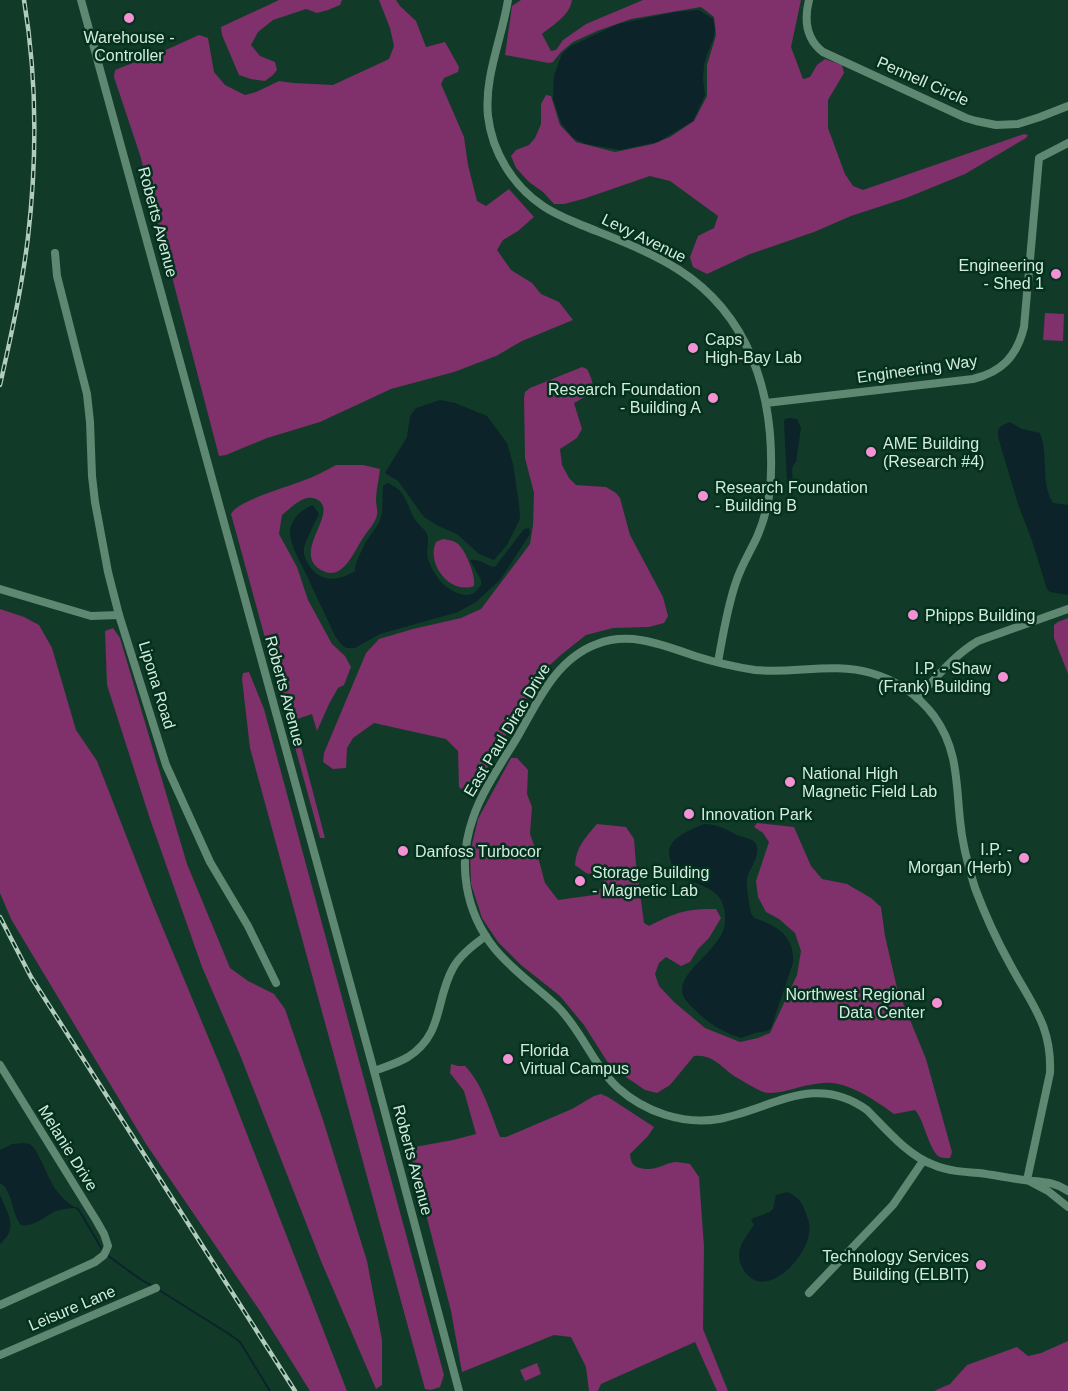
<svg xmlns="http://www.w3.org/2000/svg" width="1068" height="1391" font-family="Arial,sans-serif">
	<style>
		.green { fill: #80306a }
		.water { fill: #0c232a }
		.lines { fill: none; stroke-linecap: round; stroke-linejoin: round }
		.stream { stroke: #0c232a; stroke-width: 2 }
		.minor { stroke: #5e8871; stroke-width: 8 }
		.rail-casing { stroke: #b1cbbc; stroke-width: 4.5 }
		.rail { stroke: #04311e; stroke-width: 2; stroke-dasharray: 7; stroke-linecap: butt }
		.poi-dot { fill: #f491d4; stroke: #04311e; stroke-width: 2 }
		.labels { text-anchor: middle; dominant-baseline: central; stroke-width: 5; stroke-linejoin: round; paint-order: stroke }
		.poi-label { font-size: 16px; fill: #d4ebdd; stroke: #04311e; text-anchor: start }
		.street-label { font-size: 16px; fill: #d4ebdd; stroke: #04311e }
	</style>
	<rect width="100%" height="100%" fill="#113b28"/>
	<g class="green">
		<path d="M279 0H342L340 5 328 10 317 13 306 9 273 20 258 32 251 45 260 56 275 62 277 70 273 75 265 81 251 79 239 75 222 35 221 27Z"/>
		<path d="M379 0H396L400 6 416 21 426 47 445 42 459 67 458 72 444 78 441 84 464 137 468 165 477 201 486 206 509 189 534 217 518 231 503 240 497 250 511 270 532 283 541 294 559 302 573 320 522 341 496 356 454 372 391 389 320 422 267 438 226 455 219 456 140 155 114 77 115 70 168 49 199 35 208 38 214 72 225 85 245 95 256 92 279 81 293 83 333 85 389 59 394 46 390 28Z"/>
		<path d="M521 0H572C570 15 553 25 542 34L551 51 556 50 563 40 586 24 643 0H801L791 47 803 79 810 77 817 65 825 59 842 65 844 73 828 100V128L845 174 853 186 863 190 1024 134 1028 135 1026 138 965 174 906 198 851 216 814 232 750 254 707 274 693 267 690 257 698 236 714 228 718 216 670 181 650 176 583 199 564 204H554L543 192 529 182 516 168 511 156 516 150 529 145 535 138 541 124V104L546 95 551 96 560 125 576 142 615 152 653 144 670 137 694 121 707 96V65L716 35 714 17 701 7 631 19 597 31 573 42 561 52 553 62 549 63 505 55 512 6Z"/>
		<path d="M1045 313 1064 314 1063 341 1043 340Z"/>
		<path d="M582 367 587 369C598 390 592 393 574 403L582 429 577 438 560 449 562 465 569 478 576 485 606 487 616 493 620 498 630 535 663 597 668 616 664 623 649 627 613 628 586 635 562 654 541 673 491 761 477 789 467 793 459 787 458 751 446 739 374 723 353 738 347 748 346 768 333 769 323 762 324 753 366 653 379 639 413 629 461 618 481 609 530 544 533 525 534 493 525 458 524 398 525 392 530 388Z"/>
		<path d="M336 465H363L380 469C379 479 376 491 376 501 376 505 378 510 377 515 375 524 368 530 363 538 354 551 343 583 321 570 291 553 339 513 318 500 305 492 291 508 282 515L279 534 297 567 308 600 332 644 345 656 351 667 344 685 338 688 329 704 317 731 312 714 294 720 325 838H320L231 514C237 501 287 487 302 481 314 477 325 471 336 465Z"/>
		<path d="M443 539C448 540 454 540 458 544 466 551 476 576 474 586 450 595 426 564 436 542Z"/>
		<path d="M0 609 24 617 39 625 52 648 76 730 97 761 154 907 224 1075 347 1391H310L260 1311 146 1144 11 919 0 893Z"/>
		<path d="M1068 618V674L1054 638V625L1058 622Z"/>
		<path d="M113 628 120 638 187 864 230 968 248 981 274 994 285 1009 323 1120 367 1261 382 1340V1385L376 1389 321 1261 240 1055 202 967 150 819 107 685 105 631Z"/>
		<path d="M249 672 264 709 444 1375 440 1387 431 1390 425 1389 250 748 242 679 243 673Z"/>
		<path d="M511 758H517L528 770 527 794 532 807 530 834 538 857 545 883 558 900 594 895 605 884 603 878 586 873 575 865C576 847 585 838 597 824L626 827 634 839 636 864 644 923 649 926C673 913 688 908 716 909L721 918 709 938 698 949 690 962 681 966 666 957 659 963 655 974 659 986 674 1002 705 1028 740 1042 758 1038 770 1033 797 975 801 951 795 933 779 919 766 912 758 897 756 881 769 842 763 833 754 827 757 823 794 827 811 866 822 879 847 884 871 898 881 907 885 936 897 988 926 1059 952 1152 950 1158C947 1158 942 1158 940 1157 929 1152 925 1121 915 1110L894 1114C878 1102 853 1085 832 1083 822 1082 810 1085 800 1087 789 1090 774 1095 763 1092 754 1088 743 1081 734 1076 721 1067 713 1054 694 1056L670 1085 657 1093 645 1090 610 1066 584 1025 560 996 521 965 498 942 482 918 471 884 470 853 478 819Z"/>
		<path d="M451 1064 458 1066H465C482 1083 491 1114 500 1137H506L572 1109 594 1096 601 1094 608 1097 654 1127 648 1136 630 1154C631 1162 632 1166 640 1168 655 1172 662 1164 675 1162 679 1162 685 1163 690 1164L699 1177 704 1247 703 1329 728 1391H717L695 1342 601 1384 598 1391H589L586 1367 571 1337 554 1335 462 1372 451 1311 409 1148 453 1140 476 1134 464 1091 450 1073Z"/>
		<path d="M1068 1341V1391H934L950 1384 967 1365 1017 1347 1028 1356 1041 1353Z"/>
		<path d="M537 1363 541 1374 525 1381 520 1370Z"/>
	</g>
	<g class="water">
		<path d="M699 10 713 19 715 29 713 40 707 54 704 65 703 79 705 95 693 121 658 142 620 150 586 144 573 138 561 123 553 99 554 75 562 54 571 46 618 24 675 12Z"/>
		<path d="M440 400 455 403 487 416 507 443 513 464 519 504 520 519 507 545 494 560 479 554 457 534 438 526 424 517 398 481 385 473 407 437 410 416 416 408Z"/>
		<path d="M789 418 797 419 801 428 796 462C789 468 794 474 792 483L790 484 787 483 784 422 785 419Z"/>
		<path d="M1010 422 1022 429 1040 433C1049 455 1040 482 1053 503L1068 505V595L1050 592 1047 589 1032 541 1018 504 998 437V430L1001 426Z"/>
		<path d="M387 483C406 490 406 503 414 518 417 523 422 527 426 532 431 540 425 551 428 559 431 567 436 577 442 583 449 590 466 600 475 592 478 590 479 587 481 585V580L470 560C479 558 486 566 495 567L524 529 529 528 530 534 500 580 476 602 458 612 380 634 355 648H346L341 644 335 636C326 616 316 596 307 576 301 563 290 546 290 532 290 520 303 508 313 505L319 514C315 523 306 539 304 548 303 553 305 558 307 562 318 582 336 583 355 571L356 563 365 543 379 523 382 513 383 486Z"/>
		<path d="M704 824C716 824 726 829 735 834 741 838 752 837 756 844 761 854 751 867 748 875 745 883 749 904 751 913L754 918C776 925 795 936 793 963L771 1028 767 1031 755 1033 741 1038C725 1033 707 1023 695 1010 691 1006 685 1001 683 995 674 971 728 948 725 918 725 911 723 902 719 897 705 880 676 884 670 859 664 838 689 831 704 824Z"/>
		<path d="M23 1143 30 1144 35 1149C49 1173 50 1192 76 1208 69 1208 63 1209 56 1211 45 1216 33 1228 21 1225 11 1213 13 1191 0 1183V1150L12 1144Z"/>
		<path d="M787 1192C797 1196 802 1201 805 1211 808 1219 811 1226 809 1234 805 1260 762 1305 742 1267 734 1251 744 1239 754 1225L751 1219 770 1212 773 1209 776 1195Z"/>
		<path d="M0 1195C8 1214 19 1228 0 1244Z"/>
	</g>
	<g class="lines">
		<g class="stream">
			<path d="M76 1208 79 1210 103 1251"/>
			<path d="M107 1255 140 1279 154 1287"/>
			<path d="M159 1290 229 1334 240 1342 270 1391"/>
		</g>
		<g class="minor">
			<path d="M81 0 374 1071 459 1391"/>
			<path d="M508 0C502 38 484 77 488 116 492 152 513 186 543 206 556 215 570 220 584 226 616 239 649 251 679 270 749 315 773 392 771 471 771 493 766 516 757 537 750 552 741 566 736 582 727 608 723 635 718 662"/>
			<path d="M809 0C804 20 806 39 823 52L966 118 976 121 996 125 1018 124 1040 117 1068 106"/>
			<path d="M55 253 57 276 87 394 90 422 92 476 95 502 108 572 119 615 166 765 210 862 248 926 276 983"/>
			<path d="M766 403 973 379C1002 372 1017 356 1024 327L1039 158 1068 143"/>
			<path d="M0 589 91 616 119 615"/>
			<path d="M917 698C937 677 954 655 978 641L1068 609"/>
			<path d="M0 1065 96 1220 104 1234 108 1246 104 1255 95 1262 0 1305"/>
			<path d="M374 1071C385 1067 398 1063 408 1057 444 1034 435 1000 453 968 460 955 473 945 486 936"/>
			<path d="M1027 1180 1050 1073C1052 1026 1032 1005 1011 966 997 941 985 915 975 888 968 866 962 843 960 820 956 782 958 749 934 716 918 695 896 680 871 673 834 662 793 674 755 670 735 667 714 662 695 656 663 645 630 631 597 644 556 659 538 701 518 736 503 761 482 791 473 818 457 863 465 912 495 949 513 971 538 988 558 1007 582 1031 593 1065 618 1088 645 1112 683 1125 719 1119 772 1109 814 1072 867 1110 886 1129 908 1156 934 1165 948 1171 964 1172 979 1173 994 1175 1009 1178 1024 1180 1041 1182 1054 1181 1068 1191"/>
			<path d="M1031 1182 1048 1191 1068 1207"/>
			<path d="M809 1293 893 1205 923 1161"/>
			<path d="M0 1355 156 1288"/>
		</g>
		<defs>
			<g id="rail">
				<path d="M0 385C11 336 22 287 28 237 37 159 37 78 24 0"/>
				<path d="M0 917 31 977 295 1391"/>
			</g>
		</defs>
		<use href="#rail" class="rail-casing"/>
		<use href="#rail" class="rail"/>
	</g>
	<g class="poi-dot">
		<circle cx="129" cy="18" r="6"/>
		<circle cx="1056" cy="274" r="6"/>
		<circle cx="693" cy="348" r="6"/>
		<circle cx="713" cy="398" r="6"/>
		<circle cx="871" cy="452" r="6"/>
		<circle cx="703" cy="496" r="6"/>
		<circle cx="913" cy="615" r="6"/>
		<circle cx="1003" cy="677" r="6"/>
		<circle cx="790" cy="782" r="6"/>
		<circle cx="689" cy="814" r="6"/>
		<circle cx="403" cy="851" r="6"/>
		<circle cx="1024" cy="858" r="6"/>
		<circle cx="580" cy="881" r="6"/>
		<circle cx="937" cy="1003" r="6"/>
		<circle cx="508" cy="1059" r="6"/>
		<circle cx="981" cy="1265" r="6"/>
	</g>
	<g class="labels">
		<g class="poi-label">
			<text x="129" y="37" text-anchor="middle">Warehouse -<tspan x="129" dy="18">Controller</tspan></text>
			<text x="1044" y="265" text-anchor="end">Engineering<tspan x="1044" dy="18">- Shed 1</tspan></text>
			<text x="705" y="339">Caps<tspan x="705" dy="18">High-Bay Lab</tspan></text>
			<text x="701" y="389" text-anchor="end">Research Foundation<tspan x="701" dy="18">- Building A</tspan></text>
			<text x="883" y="443">AME Building<tspan x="883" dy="18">(Research #4)</tspan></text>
			<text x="715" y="487">Research Foundation<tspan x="715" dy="18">- Building B</tspan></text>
			<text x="925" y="615">Phipps Building</text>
			<text x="991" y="668" text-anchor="end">I.P. - Shaw<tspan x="991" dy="18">(Frank) Building</tspan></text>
			<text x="802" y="773">National High<tspan x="802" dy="18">Magnetic Field Lab</tspan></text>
			<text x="701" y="814">Innovation Park</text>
			<text x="1012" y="849" text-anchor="end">I.P. -<tspan x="1012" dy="18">Morgan (Herb)</tspan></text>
			<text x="415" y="851">Danfoss Turbocor</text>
			<text x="592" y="872">Storage Building<tspan x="592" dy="18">- Magnetic Lab</tspan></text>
			<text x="925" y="994" text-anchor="end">Northwest Regional<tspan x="925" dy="18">Data Center</tspan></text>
			<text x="520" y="1050">Florida<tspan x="520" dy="18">Virtual Campus</tspan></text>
			<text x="969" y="1256" text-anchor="end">Technology Services<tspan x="969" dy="18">Building (ELBIT)</tspan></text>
		</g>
		<g class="street-label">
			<text transform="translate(923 81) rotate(24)">Pennell Circle</text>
			<text transform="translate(158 222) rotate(75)">Roberts Avenue</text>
			<text transform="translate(644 238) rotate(26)">Levy Avenue</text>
			<text transform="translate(917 369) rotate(-8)">Engineering Way</text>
			<text transform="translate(157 685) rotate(73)">Lipona Road</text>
			<text transform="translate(285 691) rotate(75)">Roberts Avenue</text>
			<text transform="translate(507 730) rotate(-59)">East Paul Dirac Drive</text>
			<text transform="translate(68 1148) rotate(58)">Melanie Drive</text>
			<text transform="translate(413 1160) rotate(75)">Roberts Avenue</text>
			<text transform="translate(72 1308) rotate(-23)">Leisure Lane</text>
		</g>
	</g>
</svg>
